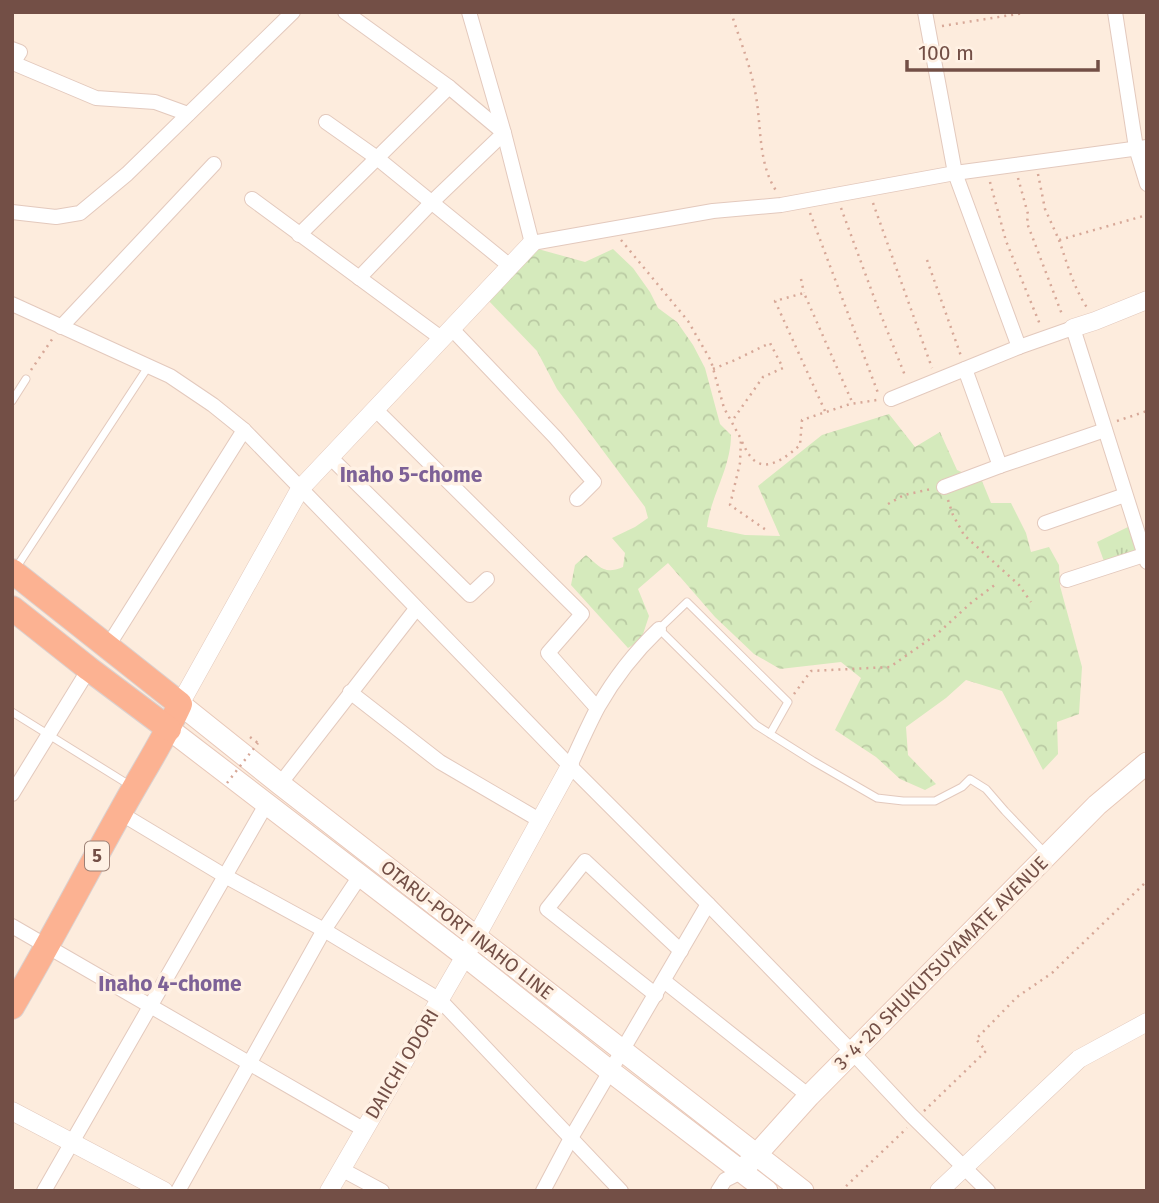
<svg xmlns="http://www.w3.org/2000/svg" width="1159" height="1203" font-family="'Fira Sans',sans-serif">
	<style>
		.grass { fill: url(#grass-tufts) }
		.forest { fill: url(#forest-crowns) }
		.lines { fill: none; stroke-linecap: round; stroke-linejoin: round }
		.service-casing { stroke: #e3c9bd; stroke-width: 9 }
		.minor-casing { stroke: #e3c9bd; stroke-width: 16 }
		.tertiary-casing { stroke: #e3c9bd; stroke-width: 19 }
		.secondary-casing { stroke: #e8c8b9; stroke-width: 23 }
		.trunk-casing { stroke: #dbd1cf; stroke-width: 26 }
		.path { stroke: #d7a898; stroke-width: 2.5; stroke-dasharray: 2 5; stroke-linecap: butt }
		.service { stroke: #fff; stroke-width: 7 }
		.minor { stroke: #fff; stroke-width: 14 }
		.tertiary { stroke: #fff; stroke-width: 18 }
		.secondary { stroke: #fff; stroke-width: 21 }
		.trunk { stroke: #fcb292; stroke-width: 24 }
		.path-bridge { stroke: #d7a898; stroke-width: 2.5; stroke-dasharray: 2 5; stroke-linecap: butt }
		.labels { text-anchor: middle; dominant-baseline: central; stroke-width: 7; stroke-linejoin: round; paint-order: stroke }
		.shield { fill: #fff1e4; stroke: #9d8075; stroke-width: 2 }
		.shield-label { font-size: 18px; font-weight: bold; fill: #734f46 }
		.street-label { font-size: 19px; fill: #734f46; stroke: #fff1e4 }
		.neighbourhood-label { font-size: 21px; font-weight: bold; fill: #7d6197; stroke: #fff1e4 }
	</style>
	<defs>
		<pattern id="grass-tufts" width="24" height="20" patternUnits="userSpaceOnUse" patternTransform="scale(1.75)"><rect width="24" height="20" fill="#d5eabc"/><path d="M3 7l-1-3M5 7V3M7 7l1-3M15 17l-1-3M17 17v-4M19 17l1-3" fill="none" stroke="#bacaa3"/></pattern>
		<pattern id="forest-crowns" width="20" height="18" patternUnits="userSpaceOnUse" patternTransform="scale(1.75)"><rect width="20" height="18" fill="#d5eabc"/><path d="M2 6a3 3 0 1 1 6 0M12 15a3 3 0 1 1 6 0" fill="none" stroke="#bacaa3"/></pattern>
	</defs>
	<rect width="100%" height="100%" fill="#fdecdd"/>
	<path class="grass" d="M1128 527 1138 554 1105 564 1097 542Z"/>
	<path class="forest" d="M538 249 585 262 613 249 633 268 650 292 658 308 677 322 693 345 705 368 720 424 731 435C731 468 711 495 707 527L745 535 780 536 758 486 822 435 889 414 915 447 940 432 957 470 982 481 991 503H1011L1026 533 1031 552 1049 547 1059 565 1060 586 1082 667 1079 714 1057 722 1058 754 1043 770 1002 691 966 680 946 698 906 727 908 755 936 784 925 790 900 779 876 757 835 730 861 678 841 662 780 669 754 654 715 617 668 563 638 589 649 616 641 640 628 648 571 585 575 565 586 555C600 567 604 575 623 567L625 553 612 538 635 527 648 518 645 507 557 389 537 351 487 299Z"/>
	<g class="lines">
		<defs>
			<g id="service">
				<path d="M12 401 26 379"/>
				<path d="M16 568 148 367"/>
				<path d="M12 712 131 786"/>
				<path d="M770 734 788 702 687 602 659 629 756 725 813 761 877 798 903 801H935L962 787 970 779 986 789 1005 811 1047 855"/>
			</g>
			<g id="minor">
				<path d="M345 12 449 87"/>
				<path d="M469 12 504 133 532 243 713 211 781 205 955 173 1147 147"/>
				<path d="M925 12 955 173 1019 347"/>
				<path d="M1115 12 1136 148 1147 184"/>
				<path d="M12 49 20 52 13 63 96 98 155 102 188 114"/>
				<path d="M326 122 377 158 510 266"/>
				<path d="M252 199 441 338"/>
				<path d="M12 212 56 217 80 213 127 174 293 12"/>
				<path d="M299 235 449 87 504 133 432 202 359 278"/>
				<path d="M12 304 170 376 213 405 244 430 570 766 708 904 853 1053 912 1116 988 1191"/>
				<path d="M61 327 214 164"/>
				<path d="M451 328 555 437 594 482 577 499"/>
				<path d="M965 369 1000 466 1105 430"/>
				<path d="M891 399 1019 347 1073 328 1147 562"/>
				<path d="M375 409 582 614 548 653 597 708"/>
				<path d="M330 457 470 595 487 579"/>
				<path d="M944 487 1000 466"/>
				<path d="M1045 523 1125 495"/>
				<path d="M1067 580 1147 554"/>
				<path d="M108 646 244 430"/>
				<path d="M350 692 440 762 541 821"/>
				<path d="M570 766C579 746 588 726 598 707 614 679 636 651 659 629"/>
				<path d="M280 784 416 609"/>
				<path d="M12 794 89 669"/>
				<path d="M120 813 225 876 324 930 440 1000 621 1191"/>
				<path d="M12 926 363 1129"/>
				<path d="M664 981 809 1096"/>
				<path d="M656 995 547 909 585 861 681 951"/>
				<path d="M341 1169 382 1191"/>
				<path d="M44 1191 267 803"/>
				<path d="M178 1191 324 930 360 876"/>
				<path d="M543 1191 571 1138 708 904"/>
				<path d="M718 1191 725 1180 743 1171"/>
			</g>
			<g id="tertiary">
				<path d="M1073 328 1095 321 1147 300"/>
				<path d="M180 704 300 489 532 243"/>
				<path d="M12 1111 164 1191"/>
				<path d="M329 1191 476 937 570 766"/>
				<path d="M939 1191 1079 1059 1147 1022"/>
			</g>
			<g id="secondary">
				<path d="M180 704 280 784 803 1191"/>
				<path d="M169 729 465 956 610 1071 767 1191"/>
				<path d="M748 1164 809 1096 1097 805 1147 763"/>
			</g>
			<g id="trunk">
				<path d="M12 571 180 704C163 742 140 776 120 813 84 877 50 943 12 1007"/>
				<path d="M12 608 89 669 169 729"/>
			</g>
		</defs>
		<use href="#service" class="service-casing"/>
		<use href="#minor" class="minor-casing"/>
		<use href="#tertiary" class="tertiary-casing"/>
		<use href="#secondary" class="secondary-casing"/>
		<use href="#trunk" class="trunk-casing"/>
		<g class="path">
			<path d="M731 12C739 38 750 64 755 91 762 124 757 163 777 192"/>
			<path d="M942 26 1030 12"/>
			<path d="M1038 174 1045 209 1059 240 1147 215"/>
			<path d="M1018 178 1028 214 1027 223 1063 317"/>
			<path d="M990 182 1006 241 1041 327"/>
			<path d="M873 203 932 368"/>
			<path d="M841 208 875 300 906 378"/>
			<path d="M810 213 878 393"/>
			<path d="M621 240 688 321 711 361 724 408 741 439 740 463 730 505 769 532"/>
			<path d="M1059 240C1067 263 1074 289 1088 309"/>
			<path d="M927 260 961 356"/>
			<path d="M801 279 804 293"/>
			<path d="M713 369 735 360 770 343 783 368 763 377 732 421"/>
			<path d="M31 370 53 338"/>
			<path d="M825 411 775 301 804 293 853 404"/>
			<path d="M1117 421 1147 411"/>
			<path d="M742 442C745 447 747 453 751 457 765 475 788 456 800 445L802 420 850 404 877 400"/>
			<path d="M948 500 953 515 964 535 1019 585 1031 602"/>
			<path d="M888 504 904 495 931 489"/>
			<path d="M794 694 811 671 890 667 937 634 972 602 996 584"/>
			<path d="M250 737 258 743"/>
			<path d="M924 1111 986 1051 976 1039 1017 997 1052 973 1147 881"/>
			<path d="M841 1191 907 1128"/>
		</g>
		<use href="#service" class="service"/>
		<use href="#minor" class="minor"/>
		<use href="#tertiary" class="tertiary"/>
		<use href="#secondary" class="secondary"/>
		<use href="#trunk" class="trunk"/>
		<path class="path-bridge" d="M227 783 258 743"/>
	</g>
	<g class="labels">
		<rect class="shield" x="85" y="841.5" width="24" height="29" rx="5"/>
		<g class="shield-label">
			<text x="97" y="856">5</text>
		</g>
		<g class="street-label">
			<text transform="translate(467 930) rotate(38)">OTARU-PORT INAHO LINE</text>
			<text transform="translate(941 963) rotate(-45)">3･4･20 SHUKUTSUYAMATE AVENUE</text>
			<text transform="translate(402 1064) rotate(-59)">DAIICHI ODORI</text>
		</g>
		<g class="neighbourhood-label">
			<text x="411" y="475">Inaho 5-chome</text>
			<text x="170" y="984">Inaho 4-chome</text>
		</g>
	</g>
	<rect width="1159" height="1203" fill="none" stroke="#734f46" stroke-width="28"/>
	<path d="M907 60v10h191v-10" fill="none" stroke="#734f46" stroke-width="3.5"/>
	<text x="918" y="60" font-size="21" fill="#734f46" stroke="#fff1e4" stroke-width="5" paint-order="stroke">100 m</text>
</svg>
